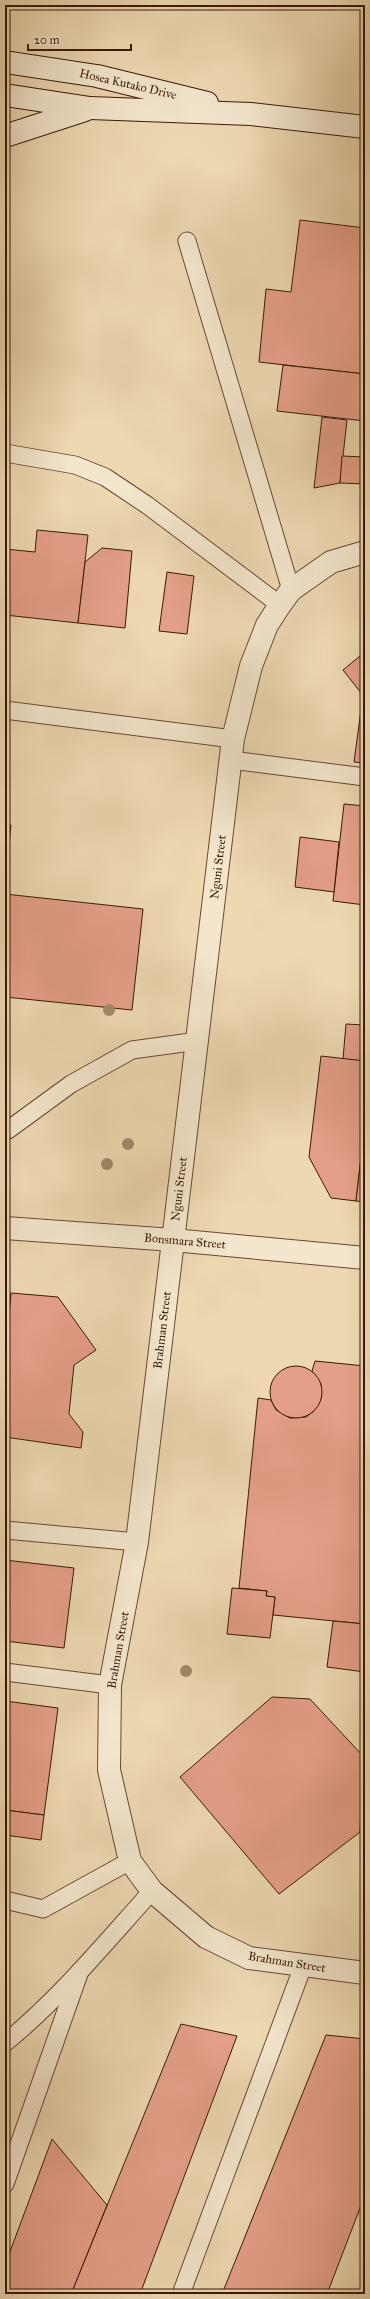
<svg xmlns="http://www.w3.org/2000/svg" width="370" height="2299" font-family="'IM FELL Great Primer',serif">
	<style>
		.building { fill: #e49f89; stroke: #3b1907 }
		.lines { fill: none; stroke-linecap: round; stroke-linejoin: round }
		.lane-casing { stroke: #684932; stroke-width: 19 }
		.street-casing { stroke: #684932; stroke-width: 24 }
		.secondary-casing { stroke: #3b1907; stroke-width: 24 }
		.lane { stroke: #f3e6cd; stroke-width: 17 }
		.street { stroke: #f3e6cd; stroke-width: 22 }
		.secondary { stroke: #f3e6cd; stroke-width: 22 }
		.tree { fill: #a08a6a }
		.labels { text-anchor: middle; dominant-baseline: central; stroke-width: 3; stroke-linejoin: round; paint-order: stroke }
		.street-label { font-size: 12px; fill: #3b1907; stroke: #f3e6cd }
	</style>
	<rect width="100%" height="100%" fill="#edd8b2"/>
	<filter id="stains"><feTurbulence type="fractalNoise" baseFrequency=".005" numOctaves="4"/><feColorMatrix values="0 0 0 0 .2 0 0 0 0 .09 0 0 0 0 .02 0 0 0 .5 -.17"/></filter>
	<radialGradient id="worn" r=".72"><stop offset=".6" stop-color="#630" stop-opacity="0"/><stop offset="1" stop-color="#630" stop-opacity=".3"/></radialGradient>
	<g class="building">
		<path d="M300 220 365 228V374L259 362 266 289 291 292Z"/>
		<path d="M283 365 365 374V421L277 411Z"/>
		<path d="M322 417 347 420 340 483 314 488Z"/>
		<path d="M342 456 365 457V484L340 483Z"/>
		<path d="M37 530 88 535 78 623 5 615V549L35 552Z"/>
		<path d="M102 548 132 551 125 628 78 623 85 562Z"/>
		<path d="M167 572 194 576 187 634 159 631Z"/>
		<path d="M365 652V698L343 670Z"/>
		<path d="M363 695 365 698V763L354 762Z"/>
		<path d="M344 804 365 806V905L333 901Z"/>
		<path d="M5 825H11L5 886Z"/>
		<path d="M300 837 339 842 334 892 295 887Z"/>
		<path d="M5 894 143 909 132 1010 5 997Z"/>
		<path d="M346 1024 365 1025V1061L343 1059Z"/>
		<path d="M321 1056 365 1061V1123L356 1201 331 1198 309 1157Z"/>
		<path d="M365 1123V1202L356 1201Z"/>
		<path d="M11 1293 58 1297 96 1350 74 1365 69 1414 83 1432 81 1448 5 1437V1360Z"/>
		<path d="M315 1361 365 1366V1624L273 1615 275 1597 266 1596 267 1591 239 1588 258 1398 271 1400 276 1410 290 1418 306 1417 314 1411 321 1399V1384L312 1371Z"/>
		<circle cx="296" cy="1392" r="26"/>
		<path d="M5 1560 74 1568 64 1648 5 1641Z"/>
		<path d="M232 1588 267 1591 266 1596 275 1597 270 1638 227 1634Z"/>
		<path d="M333 1621 365 1624V1672L327 1667Z"/>
		<path d="M272 1697 310 1699 363 1756 360 1832 279 1894 180 1777Z"/>
		<path d="M5 1701 58 1708 44 1815 5 1810Z"/>
		<path d="M5 1810 44 1815 41 1840 5 1835Z"/>
		<path d="M181 2024 237 2036 140 2294H71Z"/>
		<path d="M326 2035 365 2039V2195L327 2294H222Z"/>
		<path d="M52 2139 107 2205 71 2294H5V2265Z"/>
	</g>
	<g class="lines">
		<defs>
			<g id="lane">
				<path d="M187 241 291 590"/>
				<path d="M5 453 75 465 105 477 147 505 280 605"/>
				<path d="M5 710 233 739"/>
				<path d="M231 760 365 777"/>
				<path d="M8 1130 71 1084 132 1050 198 1041"/>
				<path d="M5 1530 137 1542"/>
				<path d="M5 1672 110 1685"/>
				<path d="M5 1900 43 1909 130 1861"/>
				<path d="M5 2043C60 1998 105 1943 152 1891"/>
				<path d="M5 2184 80 1971"/>
				<path d="M181 2294 303 1966"/>
			</g>
			<g id="street">
				<path d="M365 552 331 562 291 590 280 605 267 625 251 666 233 739 137 1542 110 1685 109 1770 130 1861 152 1891 206 1937 249 1958 365 1973"/>
				<path d="M5 1228 173 1240 365 1258"/>
			</g>
			<g id="secondary">
				<path d="M5 62 97 76 207 103"/>
				<path d="M5 95 90 108 251 114 365 127"/>
				<path d="M5 136 85 110"/>
			</g>
		</defs>
		<use href="#lane" class="lane-casing"/>
		<use href="#street" class="street-casing"/>
		<use href="#secondary" class="secondary-casing"/>
		<use href="#lane" class="lane"/>
		<use href="#street" class="street"/>
		<use href="#secondary" class="secondary"/>
	</g>
	<g class="tree">
		<circle cx="109" cy="1010" r="6"/>
		<circle cx="128" cy="1144" r="6"/>
		<circle cx="107" cy="1164" r="6"/>
		<circle cx="186" cy="1671" r="6"/>
	</g>
	<g class="labels">
		<g class="street-label">
			<text transform="translate(128 84) rotate(13)">Hosea Kutako Drive</text>
			<text transform="translate(218 867) rotate(-83)">Nguni Street</text>
			<text transform="translate(179 1189) rotate(-83)">Nguni Street</text>
			<text transform="translate(185 1241) rotate(5)">Bonsmara Street</text>
			<text transform="translate(162 1330) rotate(-83)">Brahman Street</text>
			<text transform="translate(118 1650) rotate(-80)">Brahman Street</text>
			<text transform="translate(287 1962) rotate(9)">Brahman Street</text>
		</g>
	</g>
	<rect width="370" height="2299" fill="none" stroke="#edd8b2" stroke-width="20"/>
	<rect x="6" y="6" width="358" height="2287" fill="none" stroke="#3b1907" stroke-width="2"/>
	<rect x="10" y="10" width="350" height="2279" fill="none" stroke="#3b1907"/>
	<path d="M28 44v6h103v-6" fill="none" stroke="#3b1907" stroke-width="2"/>
	<text x="34" y="44" font-size="12" fill="#3b1907" stroke="#f3e6cd" stroke-width="3" paint-order="stroke">20 m</text>
	<rect width="100%" height="100%" filter="url(#stains)"/>
	<rect width="100%" height="100%" fill="url(#worn)"/>
</svg>
